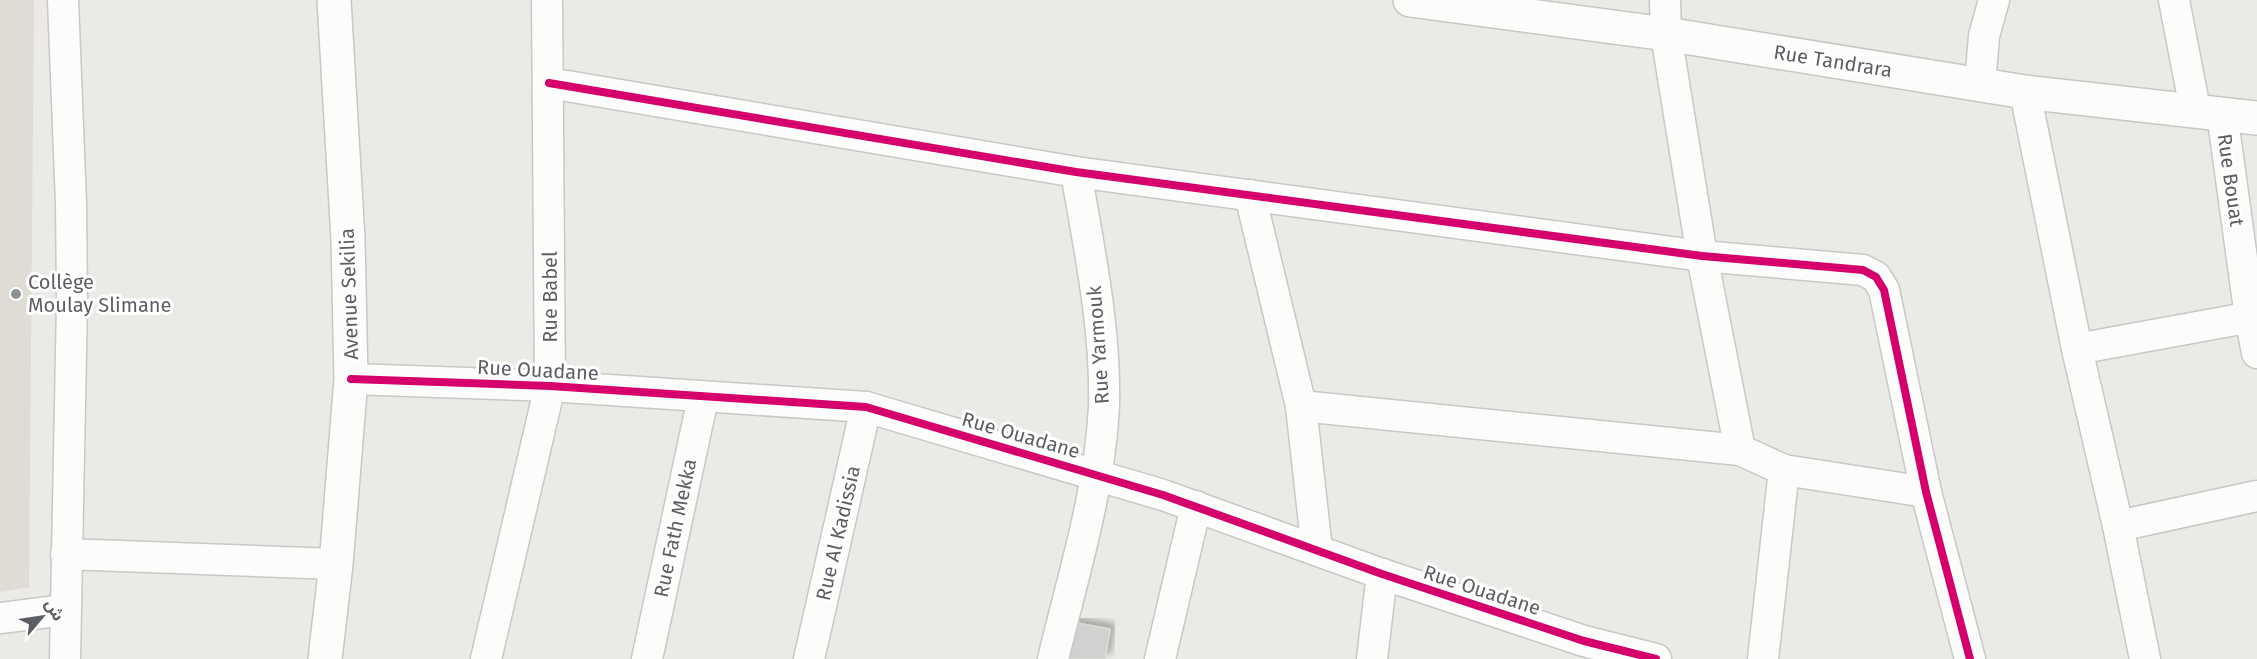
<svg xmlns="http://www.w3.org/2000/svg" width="2257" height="659" font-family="'Fira Sans','Noto Sans Arabic',sans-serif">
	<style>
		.education { fill: #dfdcd5 }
		.building { fill: #d2d1cf; stroke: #dad9d5; stroke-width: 1.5; filter: url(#shadow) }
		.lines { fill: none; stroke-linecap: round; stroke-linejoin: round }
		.street-casing { stroke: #c8c8c8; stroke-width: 33 }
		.secondary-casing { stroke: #c7c7c6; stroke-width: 36 }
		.street { stroke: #fcfcfb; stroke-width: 30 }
		.secondary { stroke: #fcfcfb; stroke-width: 33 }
		.cycleway-casing { stroke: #fff; stroke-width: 11 }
		.cycleway { stroke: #d6006c; stroke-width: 8 }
		.poi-dot { fill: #8d9092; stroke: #fff; stroke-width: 2 }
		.labels { text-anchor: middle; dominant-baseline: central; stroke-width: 6; stroke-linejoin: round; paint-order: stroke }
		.street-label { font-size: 20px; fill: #5b5f64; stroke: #fff }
		.poi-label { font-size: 20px; fill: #5b5f64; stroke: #fff; text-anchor: start }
	</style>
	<defs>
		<filter id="shadow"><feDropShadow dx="5.5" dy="-5.5" stdDeviation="3" flood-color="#0004"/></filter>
	</defs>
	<rect width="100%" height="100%" fill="#ebeae6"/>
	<path class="education" d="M0 0H34L29 587 0 592Z"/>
	<path class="building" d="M1071 622 1110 629 1105 659H1065Z"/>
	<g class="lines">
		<defs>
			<g id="street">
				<path d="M63 0 71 203 72 301 65 659"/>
				<path d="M1665 0 1666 34 1702 256 1740 450"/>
				<path d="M2174 0 2195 109"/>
				<path d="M549 83 1076 172 1702 256 1863 270 1876 277 1884 290 1926 492 1970 659"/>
				<path d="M1980 84 1984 36 1994 0"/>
				<path d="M2025 92 2077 349 2118 526 2145 659"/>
				<path d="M2222 113 2250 317 2257 353"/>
				<path d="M1250 195 1301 406 1317 550"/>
				<path d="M2077 349 2257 316"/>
				<path d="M351 379 550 386 866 407 1163 495 1382 574 1584 641 1656 659"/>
				<path d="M1301 406 1740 450 1784 470 1926 492"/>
				<path d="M2118 526 2257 496"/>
				<path d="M66 554 336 564"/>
				<path d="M0 618 65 610"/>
				<path d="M486 659 550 386 547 0"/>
				<path d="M647 659 703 398"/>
				<path d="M809 659 866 407"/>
				<path d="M1053 659C1073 576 1100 491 1104 406 1106 327 1089 249 1076 172"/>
				<path d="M1160 659 1196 506"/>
				<path d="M1372 659 1382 574"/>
				<path d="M1763 659 1784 470"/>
			</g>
			<g id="secondary">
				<path d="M1410 0 1666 34 2025 92 2257 118"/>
				<path d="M325 659 336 564 351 379 348 239 334 0"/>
			</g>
		</defs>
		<use href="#street" class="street-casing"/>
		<use href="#secondary" class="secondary-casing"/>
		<use href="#street" class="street"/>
		<use href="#secondary" class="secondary"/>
		<defs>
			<g id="cycleway">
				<path d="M549 83 1076 172 1702 256 1863 270 1876 277 1884 290 1926 492 1970 659"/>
				<path d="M351 379 550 386 866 407 1163 495 1382 574 1584 641 1656 659"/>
			</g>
		</defs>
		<use href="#cycleway" class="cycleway-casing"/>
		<use href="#cycleway" class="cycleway"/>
	</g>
	<circle class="poi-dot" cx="16" cy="294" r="6"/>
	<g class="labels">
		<g class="street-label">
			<text transform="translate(1833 61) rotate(9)">Rue Tandrara</text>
			<text transform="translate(2231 180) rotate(82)">Rue Bouat</text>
			<text transform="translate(349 294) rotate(-92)">Avenue Sekilia</text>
			<text transform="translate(550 297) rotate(-90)">Rue Babel</text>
			<text transform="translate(1098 345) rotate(-94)">Rue Yarmouk</text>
			<text transform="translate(538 370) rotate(3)">Rue Ouadane</text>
			<text transform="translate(1021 435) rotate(16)">Rue Ouadane</text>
			<text transform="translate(675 528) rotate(-78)">Rue Fath Mekka</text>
			<text transform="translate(838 533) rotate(-77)">Rue Al Kadissia</text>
			<text transform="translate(1482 590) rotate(18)">Rue Ouadane</text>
		</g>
		<g class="poi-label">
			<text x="28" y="282">Collège<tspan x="28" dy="23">Moulay Slimane</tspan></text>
		</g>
	</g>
	<g transform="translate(42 617) rotate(61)" stroke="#ffffff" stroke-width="4.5" paint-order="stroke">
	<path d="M0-4.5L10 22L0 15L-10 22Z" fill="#5b5f64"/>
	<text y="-9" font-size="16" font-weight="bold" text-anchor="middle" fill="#5b5f64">ش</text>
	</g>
</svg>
